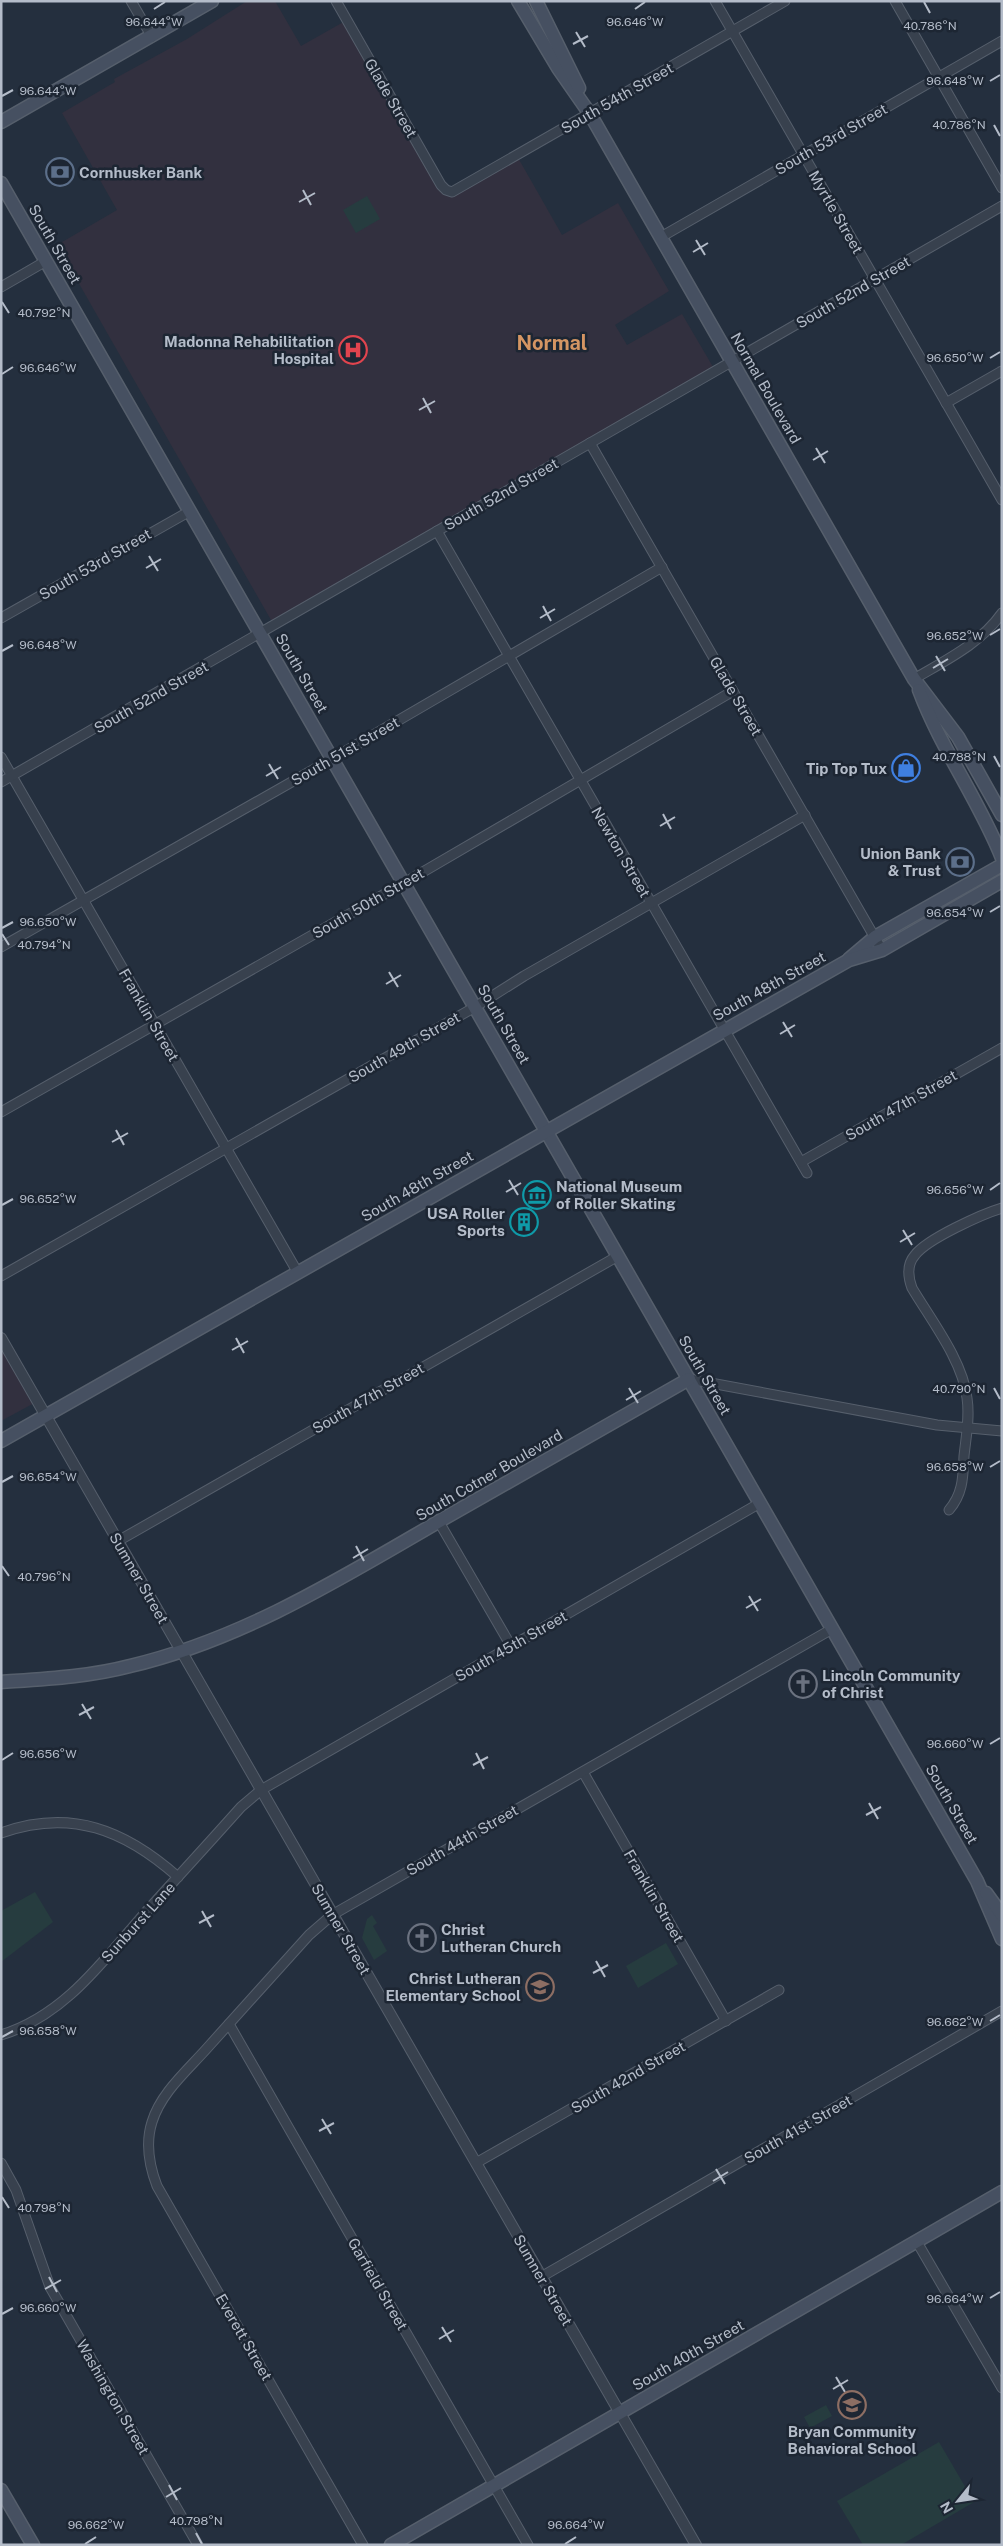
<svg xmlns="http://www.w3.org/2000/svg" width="1003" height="2546" font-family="'Public Sans',sans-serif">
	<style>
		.medical { fill: #32303f }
		.green { fill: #263c3f }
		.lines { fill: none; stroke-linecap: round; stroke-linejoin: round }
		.minor-casing { stroke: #565f6c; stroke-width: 11 }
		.tertiary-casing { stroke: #565f6c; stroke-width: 12 }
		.secondary-casing { stroke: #565f6c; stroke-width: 15 }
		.minor { stroke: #38414e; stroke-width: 9 }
		.tertiary { stroke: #38414e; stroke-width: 10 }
		.secondary { stroke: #465061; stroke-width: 12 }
		.ticks { fill: none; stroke: #b4bcc9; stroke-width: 2 }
		.labels { text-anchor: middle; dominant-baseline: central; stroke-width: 5; stroke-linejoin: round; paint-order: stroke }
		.street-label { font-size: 15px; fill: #b4bcc9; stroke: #1d2633 }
		.poi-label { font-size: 15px; font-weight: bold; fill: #b4bcc9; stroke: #1d2633; text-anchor: end }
		.district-label { font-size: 20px; font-weight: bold; fill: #d59563; stroke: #1d2633 }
		.ticks-label { font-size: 12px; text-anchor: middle; fill: #b4bcc9; stroke: #1d2633; stroke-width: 5; stroke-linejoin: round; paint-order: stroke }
	</style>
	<rect width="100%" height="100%" fill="#242f3e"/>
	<g class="medical">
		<path d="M247 1H275L301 46 347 20 449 191 517 156 562 235 618 203 669 291 615 325 627 345 682 314 716 372 275 627 57 245 117 210 62 113 115 82 114 79 187 39Z"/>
		<path d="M1 1338 38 1401 1 1421Z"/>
	</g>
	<g class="green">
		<path d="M367 196 380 219 356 233 343 210Z"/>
		<path d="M35 1892 53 1922 1 1962V1911Z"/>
		<path d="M372 1915 377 1923 373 1926 387 1951 374 1960 362 1938 367 1919Z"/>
		<path d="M666 1943 678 1964 638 1988 626 1966Z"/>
		<path d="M826 2405 832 2416 810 2428 804 2417Z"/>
		<path d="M939 2442 974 2502 901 2545H863L837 2501Z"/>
	</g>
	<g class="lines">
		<defs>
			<g id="minor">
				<path d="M131 1 152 37"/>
				<path d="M336 1 441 185 446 190 452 192 785 1"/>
				<path d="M715 1 1002 500"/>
				<path d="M895 1 1002 188"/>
				<path d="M661 237 1002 41"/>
				<path d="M1 287 46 261"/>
				<path d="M946 403 1002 371"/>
				<path d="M590 443 882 950"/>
				<path d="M437 531 807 1173"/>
				<path d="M1 618 190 511"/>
				<path d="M914 679C946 660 980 644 1002 613"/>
				<path d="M1 757 298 1273"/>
				<path d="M1 782 1002 206"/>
				<path d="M1 947 332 759 662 567"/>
				<path d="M1 1112 404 883 733 691"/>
				<path d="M801 1162 1002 1048"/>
				<path d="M1 1276 475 1007 524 976 805 815"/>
				<path d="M689 1379 937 1425 1002 1431"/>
				<path d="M949 1510C963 1494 963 1477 964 1456 966 1437 970 1417 967 1398 963 1361 931 1320 912 1288 908 1277 907 1264 915 1255 927 1239 982 1214 1002 1208"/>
				<path d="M439 1522 511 1646"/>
				<path d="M118 1541 618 1256"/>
				<path d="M583 1772 726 2021"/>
				<path d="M1 1833C71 1808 125 1830 178 1877"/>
				<path d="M229 2024 528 2545"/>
				<path d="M1 2035C64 2016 103 1961 144 1914 176 1879 209 1843 241 1807L261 1790 760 1503"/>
				<path d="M1 2163 16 2190 50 2287 198 2545"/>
				<path d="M476 2163 779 1990"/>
				<path d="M917 2242 1002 2388"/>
				<path d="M541 2277 1002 2011"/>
				<path d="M363 2545 157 2186C149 2165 145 2144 152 2122 161 2092 189 2069 209 2046 242 2009 276 1972 309 1935L332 1915 832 1629"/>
			</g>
			<path id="tertiary" d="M1 1338 696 2545"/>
			<g id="secondary">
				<path d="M518 1 558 68 590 114 914 679 958 737 1002 815"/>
				<path d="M536 1 579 88"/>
				<path d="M1 122 212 1"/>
				<path d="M1 183 926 1792 977 1881 1002 1939"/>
				<path d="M919 690C941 749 979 800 1002 858"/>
				<path d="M849 959 875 937 1002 865"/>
				<path d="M1 1441 849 960 882 950 1002 881"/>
				<path d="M1 1682C44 1679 88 1677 130 1666 244 1639 343 1577 443 1519 525 1473 607 1426 689 1379"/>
				<path d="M986 1893 1002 1915"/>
				<path d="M1 2490 33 2545"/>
				<path d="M391 2545 1002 2192"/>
			</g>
		</defs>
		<use href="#minor" class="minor-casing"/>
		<use href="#tertiary" class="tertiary-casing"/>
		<use href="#secondary" class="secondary-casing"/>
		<use href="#minor" class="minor"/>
		<use href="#tertiary" class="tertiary"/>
		<use href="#secondary" class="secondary"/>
	</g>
	<path class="ticks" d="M924 2 930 13M154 9 165 2M635 9 645 2M576 32 585 47M573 44 588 36M990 81 1000 75M2 96 13 90M994 125 1000 136M303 190 311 205M299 202 315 193M696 240 705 255M693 252 708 243M2 302 9 313M990 358 1000 352M2 374 13 367M423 398 431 413M419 410 435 401M816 448 825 463M813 460 828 451M149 556 158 571M146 568 161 559M543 606 551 621M540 618 555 609M990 635 1000 629M2 651 13 645M936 656 945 671M933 668 948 659M994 756 1000 767M269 764 278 779M266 776 281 767M663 814 671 829M660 826 675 817M990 912 1000 906M2 928 13 922M2 934 9 945M389 972 398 987M386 984 401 975M783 1022 792 1037M780 1034 795 1025M116 1130 124 1145M112 1142 128 1133M509 1180 518 1195M990 1190 1000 1183M506 1192 521 1183M2 1205 13 1199M903 1230 912 1245M900 1242 915 1233M236 1338 244 1353M232 1350 248 1341M629 1388 638 1403M994 1388 1000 1399M626 1400 641 1391M990 1467 1000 1461M2 1482 13 1476M356 1546 364 1561M353 1558 368 1549M2 1566 9 1576M749 1596 758 1611M746 1608 761 1599M82 1704 91 1719M79 1715 94 1707M990 1744 1000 1738M476 1753 484 1769M2 1760 13 1753M473 1765 488 1757M869 1803 878 1819M866 1815 881 1807M202 1911 211 1927M199 1923 214 1915M596 1961 605 1977M593 1973 608 1965M990 2021 1000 2015M2 2037 13 2031M322 2119 331 2134M319 2131 334 2123M716 2169 725 2184M713 2181 728 2172M2 2197 9 2208M49 2277 57 2292M45 2289 61 2280M990 2298 1000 2292M2 2314 13 2308M442 2327 451 2342M439 2339 454 2330M836 2377 845 2392M833 2389 848 2380M169 2485 177 2500M166 2497 181 2488M196 2533 202 2544M85 2544 96 2537M565 2544 576 2537"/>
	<defs>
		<symbol id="bank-ring" viewBox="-11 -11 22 22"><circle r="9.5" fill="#1d2633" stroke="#5c6f8a" stroke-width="1.5"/><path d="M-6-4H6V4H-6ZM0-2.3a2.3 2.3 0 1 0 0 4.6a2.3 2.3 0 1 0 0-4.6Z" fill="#5c6f8a"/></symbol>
		<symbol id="hospital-ring" viewBox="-11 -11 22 22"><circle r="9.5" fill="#1d2633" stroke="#e0444e" stroke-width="1.5"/><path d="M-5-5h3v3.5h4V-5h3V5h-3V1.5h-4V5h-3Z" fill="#e0444e"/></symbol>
		<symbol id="shop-ring" viewBox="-11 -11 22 22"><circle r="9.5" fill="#1d2633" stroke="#3f7fe0" stroke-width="1.5"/><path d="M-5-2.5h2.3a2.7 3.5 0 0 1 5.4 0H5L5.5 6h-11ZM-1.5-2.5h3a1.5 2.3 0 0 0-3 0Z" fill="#3f7fe0"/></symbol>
		<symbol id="museum-ring" viewBox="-11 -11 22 22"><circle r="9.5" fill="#1d2633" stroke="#0f9aa8" stroke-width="1.5"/><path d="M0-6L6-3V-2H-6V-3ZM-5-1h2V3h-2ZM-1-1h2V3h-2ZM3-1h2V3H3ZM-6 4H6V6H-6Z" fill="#0f9aa8"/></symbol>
		<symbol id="building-ring" viewBox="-11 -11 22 22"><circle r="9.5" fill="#1d2633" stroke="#0f9aa8" stroke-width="1.5"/><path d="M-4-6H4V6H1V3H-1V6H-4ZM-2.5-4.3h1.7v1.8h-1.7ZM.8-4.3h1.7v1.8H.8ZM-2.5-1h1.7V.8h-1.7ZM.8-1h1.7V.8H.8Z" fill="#0f9aa8"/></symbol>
		<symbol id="church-ring" viewBox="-11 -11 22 22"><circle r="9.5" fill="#1d2633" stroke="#6b7280" stroke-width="1.5"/><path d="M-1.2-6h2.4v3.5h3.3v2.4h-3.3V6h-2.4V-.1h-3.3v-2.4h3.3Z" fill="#6b7280"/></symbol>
		<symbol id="school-ring" viewBox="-11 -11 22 22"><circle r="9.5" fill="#1d2633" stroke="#8d6e63" stroke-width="1.5"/><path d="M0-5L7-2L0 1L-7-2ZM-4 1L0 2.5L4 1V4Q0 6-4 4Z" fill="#8d6e63"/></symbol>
	</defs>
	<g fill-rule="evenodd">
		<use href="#bank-ring" x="44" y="156" width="32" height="32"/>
		<use href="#hospital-ring" x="337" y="334" width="32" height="32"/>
		<use href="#shop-ring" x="890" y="752" width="32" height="32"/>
		<use href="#bank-ring" x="944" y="846" width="32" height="32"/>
		<use href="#museum-ring" x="521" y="1179" width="32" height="32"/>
		<use href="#building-ring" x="508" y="1206" width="32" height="32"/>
		<use href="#church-ring" x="787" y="1668" width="32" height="32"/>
		<use href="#church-ring" x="406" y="1922" width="32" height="32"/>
		<use href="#school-ring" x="524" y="1971" width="32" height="32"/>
		<use href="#school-ring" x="836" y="2389" width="32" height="32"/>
	</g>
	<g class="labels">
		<g class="street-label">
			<text transform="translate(391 98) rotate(60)">Glade Street</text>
			<text transform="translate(617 98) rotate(-30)">South 54th Street</text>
			<text transform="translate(831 139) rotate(-30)">South 53rd Street</text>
			<text transform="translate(836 212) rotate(60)">Myrtle Street</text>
			<text transform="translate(55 244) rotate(60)">South Street</text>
			<text transform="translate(853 292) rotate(-30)">South 52nd Street</text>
			<text transform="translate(766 388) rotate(60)">Normal Boulevard</text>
			<text transform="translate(501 494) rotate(-30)">South 52nd Street</text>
			<text transform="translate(95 564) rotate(-30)">South 53rd Street</text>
			<text transform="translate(302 673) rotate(60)">South Street</text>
			<text transform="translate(736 696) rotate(60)">Glade Street</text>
			<text transform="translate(151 697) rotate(-30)">South 52nd Street</text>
			<text transform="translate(345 751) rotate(-30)">South 51st Street</text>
			<text transform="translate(621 852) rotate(60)">Newton Street</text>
			<text transform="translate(368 903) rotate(-30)">South 50th Street</text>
			<text transform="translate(769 986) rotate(-29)">South 48th Street</text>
			<text transform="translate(149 1015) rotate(60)">Franklin Street</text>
			<text transform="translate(504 1024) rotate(60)">South Street</text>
			<text transform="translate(404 1047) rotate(-30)">South 49th Street</text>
			<text transform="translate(901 1105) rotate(-30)">South 47th Street</text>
			<text transform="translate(417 1186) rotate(-30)">South 48th Street</text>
			<text transform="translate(705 1375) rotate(60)">South Street</text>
			<text transform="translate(368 1398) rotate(-30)">South 47th Street</text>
			<text transform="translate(489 1475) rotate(-30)">South Cotner Boulevard</text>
			<text transform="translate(139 1578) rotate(60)">Sumner Street</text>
			<text transform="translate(511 1646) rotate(-30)">South 45th Street</text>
			<text transform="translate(952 1804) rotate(60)">South Street</text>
			<text transform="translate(462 1840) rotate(-30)">South 44th Street</text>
			<text transform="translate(654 1896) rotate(60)">Franklin Street</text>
			<text transform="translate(138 1922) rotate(-48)">Sunburst Lane</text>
			<text transform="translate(341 1929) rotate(60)">Sumner Street</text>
			<text transform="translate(628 2077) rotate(-30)">South 42nd Street</text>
			<text transform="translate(798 2129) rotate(-30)">South 41st Street</text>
			<text transform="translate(543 2280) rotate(60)">Sumner Street</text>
			<text transform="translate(378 2284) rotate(60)">Garfield Street</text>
			<text transform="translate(244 2337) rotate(60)">Everett Street</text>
			<text transform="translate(688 2355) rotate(-30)">South 40th Street</text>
			<text transform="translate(113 2397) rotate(60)">Washington Street</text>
		</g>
		<g class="poi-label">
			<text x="79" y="172" text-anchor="start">Cornhusker Bank</text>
			<text x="334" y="341">Madonna Rehabilitation<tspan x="334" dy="17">Hospital</tspan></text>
			<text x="887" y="768">Tip Top Tux</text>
			<text x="941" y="853">Union Bank<tspan x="941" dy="17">&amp; Trust</tspan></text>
			<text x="556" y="1186" text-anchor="start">National Museum<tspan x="556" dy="17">of Roller Skating</tspan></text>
			<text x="505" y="1213">USA Roller<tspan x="505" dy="17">Sports</tspan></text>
			<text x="822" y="1675" text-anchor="start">Lincoln Community<tspan x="822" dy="17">of Christ</tspan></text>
			<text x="441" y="1929" text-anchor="start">Christ<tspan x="441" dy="17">Lutheran Church</tspan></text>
			<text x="521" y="1978">Christ Lutheran<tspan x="521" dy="17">Elementary School</tspan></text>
			<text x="852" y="2431" text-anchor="middle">Bryan Community<tspan x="852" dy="17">Behavioral School</tspan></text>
		</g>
		<g class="district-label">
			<text x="552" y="343">Normal</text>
		</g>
	</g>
	<g class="ticks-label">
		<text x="154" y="26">96.644°W</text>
		<text x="635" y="26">96.646°W</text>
		<text x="930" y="30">40.786°N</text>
		<text x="955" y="85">96.648°W</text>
		<text x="48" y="95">96.644°W</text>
		<text x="959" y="129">40.786°N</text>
		<text x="44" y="317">40.792°N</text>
		<text x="955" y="362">96.650°W</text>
		<text x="48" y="372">96.646°W</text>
		<text x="955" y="640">96.652°W</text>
		<text x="48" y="649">96.648°W</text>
		<text x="959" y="761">40.788°N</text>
		<text x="955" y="917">96.654°W</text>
		<text x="48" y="926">96.650°W</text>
		<text x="44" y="949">40.794°N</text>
		<text x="955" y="1194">96.656°W</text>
		<text x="48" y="1203">96.652°W</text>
		<text x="959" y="1393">40.790°N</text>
		<text x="955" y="1471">96.658°W</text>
		<text x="48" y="1481">96.654°W</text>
		<text x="44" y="1581">40.796°N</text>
		<text x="955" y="1748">96.660°W</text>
		<text x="48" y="1758">96.656°W</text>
		<text x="955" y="2026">96.662°W</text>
		<text x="48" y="2035">96.658°W</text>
		<text x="44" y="2212">40.798°N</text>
		<text x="955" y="2303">96.664°W</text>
		<text x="48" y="2312">96.660°W</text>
		<text x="196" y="2525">40.798°N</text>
		<text x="96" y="2529">96.662°W</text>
		<text x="576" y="2529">96.664°W</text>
	</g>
	<rect width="1003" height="2546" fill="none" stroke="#b4bcc9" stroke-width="5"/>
	<g transform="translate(958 2501) rotate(240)" stroke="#1d2633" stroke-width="4" paint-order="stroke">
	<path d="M0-4L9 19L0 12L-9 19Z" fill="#b4bcc9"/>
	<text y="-8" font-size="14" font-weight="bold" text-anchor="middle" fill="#b4bcc9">N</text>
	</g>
</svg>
